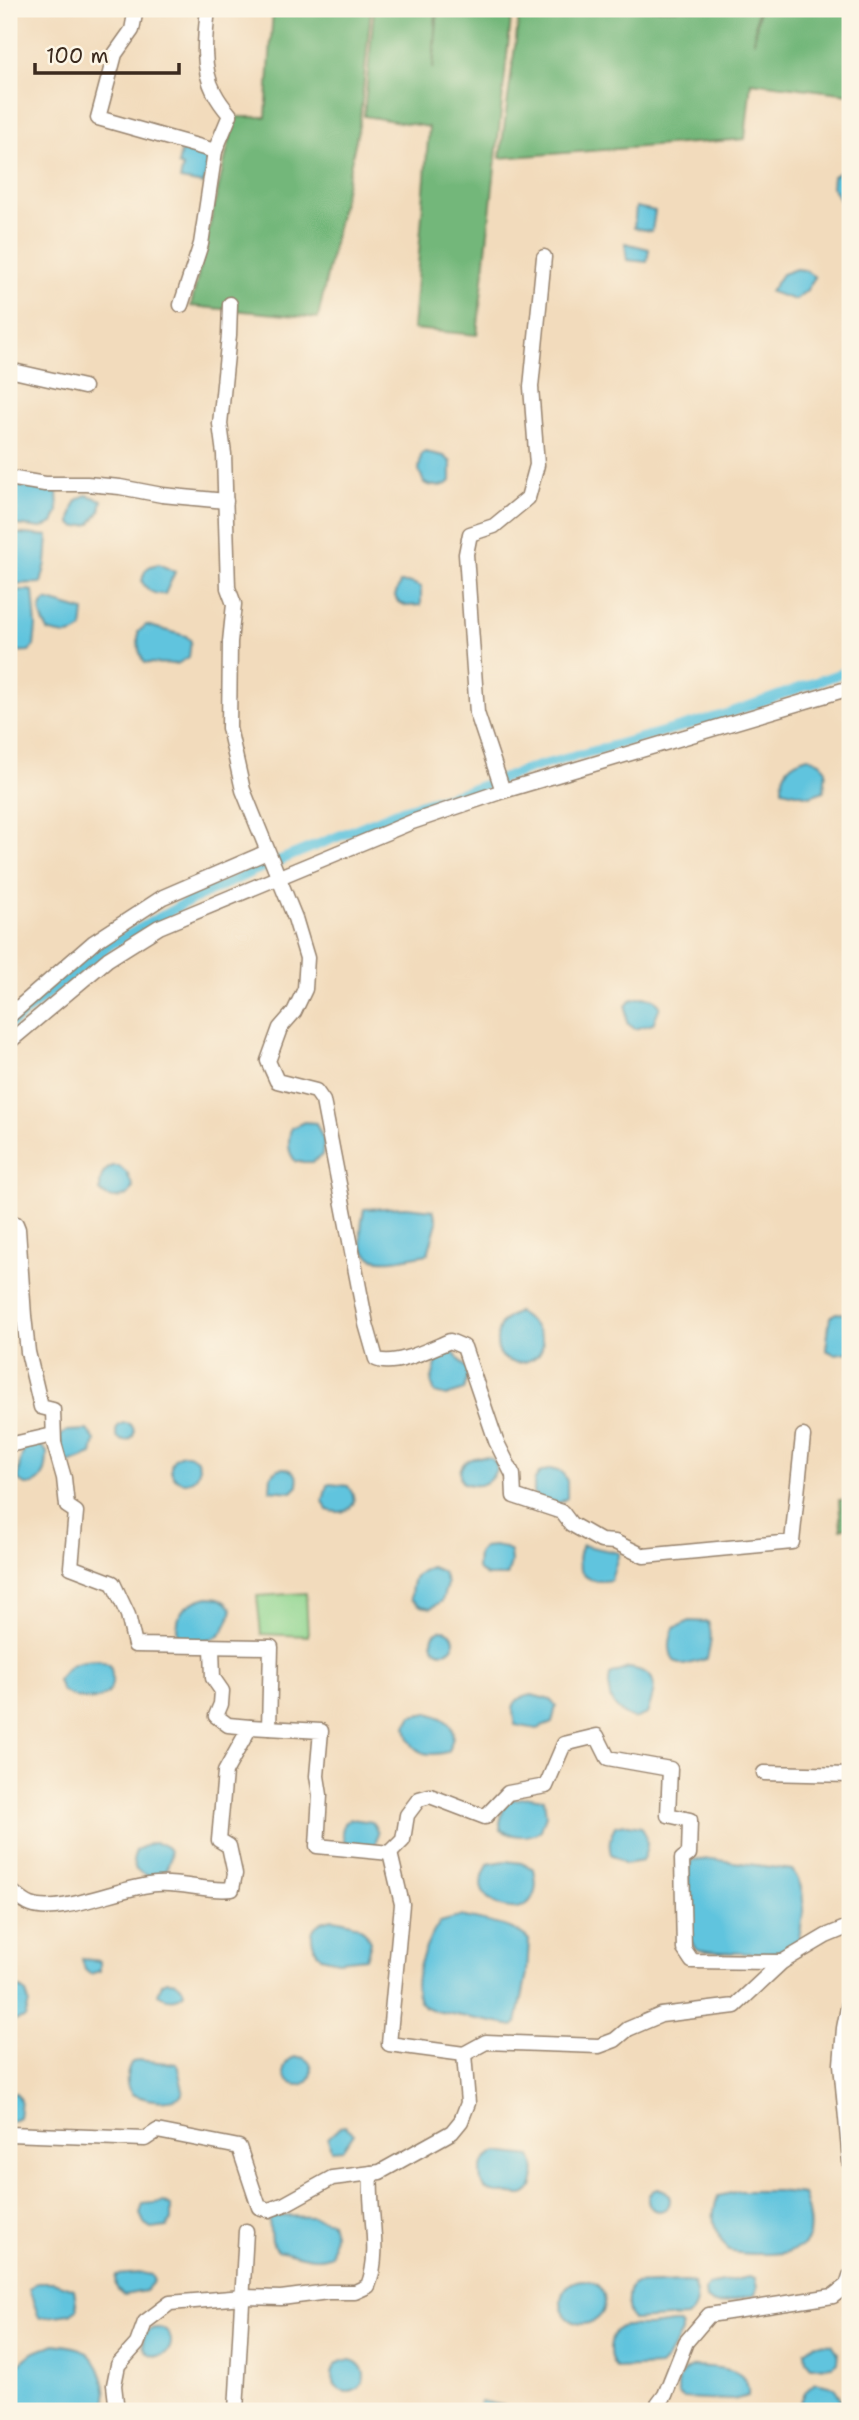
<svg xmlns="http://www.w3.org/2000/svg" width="859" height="2420" font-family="'Shantell Sans',sans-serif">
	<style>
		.green { fill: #8fd690; stroke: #658057; stroke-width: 2 }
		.forest { fill: #73b77a; stroke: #57704c; stroke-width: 2 }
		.water { fill: #60c4de; stroke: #4e777e; stroke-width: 2 }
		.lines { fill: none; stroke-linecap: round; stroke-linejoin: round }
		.canal { stroke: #60c4de; stroke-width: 10 }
		.minor-casing { stroke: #96826d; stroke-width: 17 }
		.minor { stroke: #fff; stroke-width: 14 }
	</style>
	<rect width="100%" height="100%" fill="#fcf5e5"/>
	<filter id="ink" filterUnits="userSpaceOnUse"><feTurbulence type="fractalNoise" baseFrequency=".0143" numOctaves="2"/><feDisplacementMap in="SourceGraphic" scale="14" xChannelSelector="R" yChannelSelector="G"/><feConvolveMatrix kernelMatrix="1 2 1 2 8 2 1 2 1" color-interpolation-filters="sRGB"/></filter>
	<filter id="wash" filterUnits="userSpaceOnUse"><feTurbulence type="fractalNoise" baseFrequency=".00686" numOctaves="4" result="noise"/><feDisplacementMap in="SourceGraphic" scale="28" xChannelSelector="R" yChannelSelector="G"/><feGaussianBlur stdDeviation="1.57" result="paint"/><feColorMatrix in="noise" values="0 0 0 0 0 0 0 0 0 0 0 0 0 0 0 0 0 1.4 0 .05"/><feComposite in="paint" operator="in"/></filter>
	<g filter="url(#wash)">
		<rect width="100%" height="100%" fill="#f2dbbc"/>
		<path class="green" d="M306 1593 308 1636 261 1634 257 1596Z"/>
		<g class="forest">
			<path d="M273 9H371L360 120 318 318 191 306 235 117H266Z"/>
			<path d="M374 9H436L433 69 438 9H512L477 335 413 329 429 127 364 116Z"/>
			<path d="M520 9H757L754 42 759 9H850V94L751 82 745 139 500 158Z"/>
			<path d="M839 1500H850V1526L841 1529Z"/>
		</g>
		<g class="water">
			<path d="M182 146 209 154 204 184 180 180 183 167 178 165Z"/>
			<path d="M846 168H850V199L841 201 832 187 833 176Z"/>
			<path d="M636 207 655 211 652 231 634 228Z"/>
			<path d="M625 243 649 249 647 262 627 260Z"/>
			<path d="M796 269 804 270 815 277 807 290 795 300 770 292 782 274Z"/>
			<path d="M425 452 444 456 451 462V481C443 488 433 487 424 483L419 470 421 455Z"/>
			<path d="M9 485 57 491 58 511 53 523 41 528 9 524Z"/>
			<path d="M87 495 102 500 100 511 90 524 77 527 71 524C72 512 73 498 87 495Z"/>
			<path d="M9 533 48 536 46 563 41 583 9 584Z"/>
			<path d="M159 564 175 572 165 594C153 595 148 591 142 582 144 569 147 566 159 564Z"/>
			<path d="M400 583H412L421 587V605L407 606 398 602 395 596Z"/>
			<path d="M26 590 33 591 36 626 34 646 29 651 9 652V591Z"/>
			<path d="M46 600 84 611 82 629C71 638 61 635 48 631 42 620 36 609 46 600Z"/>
			<path d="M146 625 186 636 191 641 189 657 177 664 145 663C138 653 138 644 138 632Z"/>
			<path d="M808 757 820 762 826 770 824 791 810 796 782 790C781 771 790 762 808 757Z"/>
			<path d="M642 997 654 999 660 1006 653 1024 635 1029 627 1023 626 1006 631 1000Z"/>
			<path d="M304 1122 316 1123 324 1141 322 1155 313 1162H296C287 1152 288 1141 291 1128Z"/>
			<path d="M113 1166H119L127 1173 133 1187 128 1195C117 1199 108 1200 100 1191 100 1179 101 1171 113 1166Z"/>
			<path d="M406 1207 433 1210 437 1222 428 1254C381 1263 351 1272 364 1209Z"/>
			<path d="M518 1312C584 1356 495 1385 497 1340 498 1323 504 1319 518 1312Z"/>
			<path d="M836 1313 850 1314V1352L834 1354 826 1350 830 1317Z"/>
			<path d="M451 1350 469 1371 464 1390 446 1396 435 1393 431 1382 438 1357Z"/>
			<circle cx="125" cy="1432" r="9"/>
			<path d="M87 1430 95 1440 92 1454 69 1463 64 1462 60 1436 67 1431Z"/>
			<path d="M37 1442 47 1452C47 1468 45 1486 25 1485L19 1481C18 1467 20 1455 28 1444Z"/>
			<circle cx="185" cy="1468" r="14"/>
			<path d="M478 1457C488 1457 493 1457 497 1466 493 1483 479 1490 462 1482 456 1469 464 1459 478 1457Z"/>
			<path d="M284 1468C294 1470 299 1475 298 1486L292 1492 270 1490 271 1475 278 1469Z"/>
			<path d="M550 1469 562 1472 567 1481V1498L559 1503 540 1499 534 1493V1482L539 1473Z"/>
			<path d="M330 1484 348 1486C362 1506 347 1516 327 1510L323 1501 327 1485Z"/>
			<path d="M582 1545 619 1553 611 1580C586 1585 571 1570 582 1545Z"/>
			<path d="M494 1546 505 1548 510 1552 511 1563 507 1576H486L477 1569 478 1553 483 1547Z"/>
			<path d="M431 1567 443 1572 447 1584 442 1601 431 1608 421 1606 411 1599C411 1581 413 1573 431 1567Z"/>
			<path d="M208 1597C219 1597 225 1599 232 1609 225 1641 213 1640 183 1642L177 1635C176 1611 185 1603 208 1597Z"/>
			<path d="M690 1621 708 1622C713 1634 710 1647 707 1659L684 1665 674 1661C668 1649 669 1641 674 1628Z"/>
			<circle cx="443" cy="1641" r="11"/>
			<path d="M99 1660 110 1665C121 1703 88 1706 62 1691L58 1680C70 1661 77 1661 99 1660Z"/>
			<path d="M628 1668C661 1672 656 1687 647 1714L634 1719C612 1711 606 1698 610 1675Z"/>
			<path d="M532 1695 550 1700 556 1706 552 1723 537 1729 515 1725C511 1707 511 1698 532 1695Z"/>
			<path d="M428 1713C450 1719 460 1730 447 1752 423 1758 409 1751 406 1726L412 1716Z"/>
			<path d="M529 1797 544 1799 546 1815 541 1830C529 1839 514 1837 501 1830L500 1823 505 1801Z"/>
			<path d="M351 1819 372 1822 378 1832 375 1847 345 1843 342 1832 344 1823Z"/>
			<path d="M623 1824 641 1827C650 1839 648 1848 642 1861L625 1864 611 1854C608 1843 610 1837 615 1826Z"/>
			<path d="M152 1843C175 1844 174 1857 163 1874L150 1877 136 1870 133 1861 136 1850Z"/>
			<path d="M711 1859 792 1870C808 1889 804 1917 798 1941 794 1944 790 1949 785 1951 775 1955 707 1953 697 1949 692 1946 691 1941 689 1935V1869L691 1861Z"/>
			<path d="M505 1861 521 1863 534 1869C536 1879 538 1892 530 1901 517 1917 483 1904 481 1885 481 1878 486 1870 488 1864Z"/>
			<path d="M462 1916C482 1922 515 1924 529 1940L527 1973 517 2023 513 2026 436 2011C428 2008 421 2006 418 1998 410 1977 429 1938 440 1922Z"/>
			<path d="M334 1919C355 1924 360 1922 371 1942L366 1958 338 1961 321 1957C306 1938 309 1922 334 1919Z"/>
			<path d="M82 1959 100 1961V1971L90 1974 85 1970Z"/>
			<path d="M167 1981C176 1981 182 1983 184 1993 177 2001 166 1999 158 1994L162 1984Z"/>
			<path d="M14 1988H20L26 1993 29 2003 25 2018 9 2022V1990Z"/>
			<circle cx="298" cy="2071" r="14"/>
			<path d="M137 2060 177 2064 183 2090 181 2096C167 2104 146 2100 132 2094 124 2085 126 2074 131 2063Z"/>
			<path d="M9 2092 16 2093 21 2100 19 2118 9 2123Z"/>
			<path d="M345 2126 354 2133 343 2149 331 2150 328 2138 340 2127Z"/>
			<path d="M497 2152 531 2156C536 2166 538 2192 522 2195 517 2195 510 2194 505 2193 498 2193 490 2193 484 2188 481 2184 480 2177 480 2172 481 2162 488 2156 497 2152Z"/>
			<circle cx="659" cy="2200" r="11"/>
			<path d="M740 2191H777L803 2194C815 2232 815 2253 769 2254 755 2254 742 2255 729 2251 714 2230 709 2221 718 2196Z"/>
			<path d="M164 2202 171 2206V2220L167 2227 151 2229 145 2225 140 2214 143 2204Z"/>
			<path d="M284 2216 312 2217 331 2222 334 2233 331 2255C316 2263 294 2253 278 2250L271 2241 269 2219 270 2217Z"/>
			<path d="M141 2273 151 2275 154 2281 145 2291 124 2295C116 2289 114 2285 116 2275Z"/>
			<path d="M749 2277 755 2279 757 2288 755 2295 718 2304H713L706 2299 705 2290 708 2285Z"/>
			<circle cx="583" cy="2302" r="22"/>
			<path d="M37 2282H53L74 2289 77 2309 70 2314 39 2318 29 2289Z"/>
			<path d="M686 2282 693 2283C698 2295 698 2308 687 2317L633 2320C626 2310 627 2298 630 2287L634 2284Z"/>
			<path d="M673 2323H679L682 2327V2333L667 2359 660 2366 616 2368C611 2361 610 2356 610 2348 613 2321 625 2326 646 2326 655 2326 664 2324 673 2323Z"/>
			<circle cx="157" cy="2342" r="14"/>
			<path d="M816 2343 832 2344 838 2353 837 2362 832 2366 811 2367 806 2361 805 2351Z"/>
			<path d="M55 2344C63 2345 76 2346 83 2350 102 2361 108 2391 106 2411H13L19 2364 32 2353Z"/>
			<circle cx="348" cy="2376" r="16"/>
			<path d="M695 2366C717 2368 751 2366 748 2396L733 2400 683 2398 678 2394C677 2378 680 2371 695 2366Z"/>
			<path d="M815 2383 834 2387 840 2397 843 2411H797L805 2392Z"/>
			<path d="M481 2401 504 2406 507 2411H483L478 2408Z"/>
		</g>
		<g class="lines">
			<path class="canal" d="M9 1025 110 945 185 903 256 870 405 809 476 788 532 768 724 715 850 670"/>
		</g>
	</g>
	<g filter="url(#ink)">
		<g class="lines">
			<defs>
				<g id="minor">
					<path d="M136 9 132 30 115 54 98 118 215 151"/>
					<path d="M230 304 229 335 220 424 224 454 228 588 234 604 230 642 229 728 243 790 295 918 307 958 305 989 294 1012 280 1028 268 1061 277 1081 316 1091 323 1101 366 1324 376 1359C394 1368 432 1348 450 1341L464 1347 496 1441 513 1475 514 1496 562 1512 571 1524 601 1541 615 1542 644 1556 792 1542 803 1436"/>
					<path d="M181 305 201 244 215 151 230 115C224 108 218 100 214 92 201 67 205 36 208 9"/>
					<path d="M9 370 84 387"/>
					<path d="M9 478 45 484H87L120 487 162 495 226 501"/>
					<path d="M503 791 477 713 466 554 470 534 494 526 528 498 537 465 531 387 544 257"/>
					<path d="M9 1016 94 942 163 897 267 852"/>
					<path d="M9 1042 108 959 159 927 412 822 503 791 850 688"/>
					<path d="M9 1224H16L18 1229 24 1316 28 1352 41 1407 53 1410 54 1443 64 1478 67 1506 76 1512 71 1567 113 1583 128 1615 135 1645 271 1647 269 1728"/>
					<path d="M9 1445 53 1435"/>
					<path d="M250 1727 321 1731 317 1776 320 1795 317 1846 390 1853 403 1840 407 1815 419 1799 430 1796 485 1817 508 1793 546 1786 564 1744 597 1736 608 1758 670 1769 668 1815 690 1820 689 1854 682 1859 684 1949 692 1961 782 1962"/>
					<path d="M764 1773 850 1775"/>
					<path d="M390 1853 402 1904 389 2044 464 2054 486 2042 599 2046 615 2040 628 2029 661 2015 735 2006 782 1962 826 1936 850 1926"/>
					<path d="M9 1889C15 1894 23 1902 31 1905 59 1916 123 1886 157 1884 182 1882 207 1892 232 1889L235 1874 229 1846 219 1840 225 1772 250 1727 228 1725 216 1716 221 1704 222 1691 213 1678 212 1647"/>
					<path d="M850 1997 844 2028 841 2064 850 2162"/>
					<path d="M9 2134 145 2139 157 2131 239 2147 259 2207 269 2210 285 2204 332 2178 380 2172 452 2132 461 2121 468 2103 464 2054"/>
					<path d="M117 2411 114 2385 118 2365 137 2344 145 2322 170 2303 243 2297 281 2298 328 2292H355L368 2286C382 2250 368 2211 371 2173"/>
					<path d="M236 2411 246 2231"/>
					<path d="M653 2411 665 2395 686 2342 709 2315 833 2296 847 2285 850 2276"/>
				</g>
			</defs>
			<use href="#minor" class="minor-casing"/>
			<use href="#minor" class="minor"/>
		</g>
	</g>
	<rect width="859" height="2420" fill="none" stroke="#fcf5e5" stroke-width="35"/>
	<path d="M35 63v10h144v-10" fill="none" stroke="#3b2a1e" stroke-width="3.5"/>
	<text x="46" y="63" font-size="21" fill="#3b2a1e" stroke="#fcf5e5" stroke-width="5" paint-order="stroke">100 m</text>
</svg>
